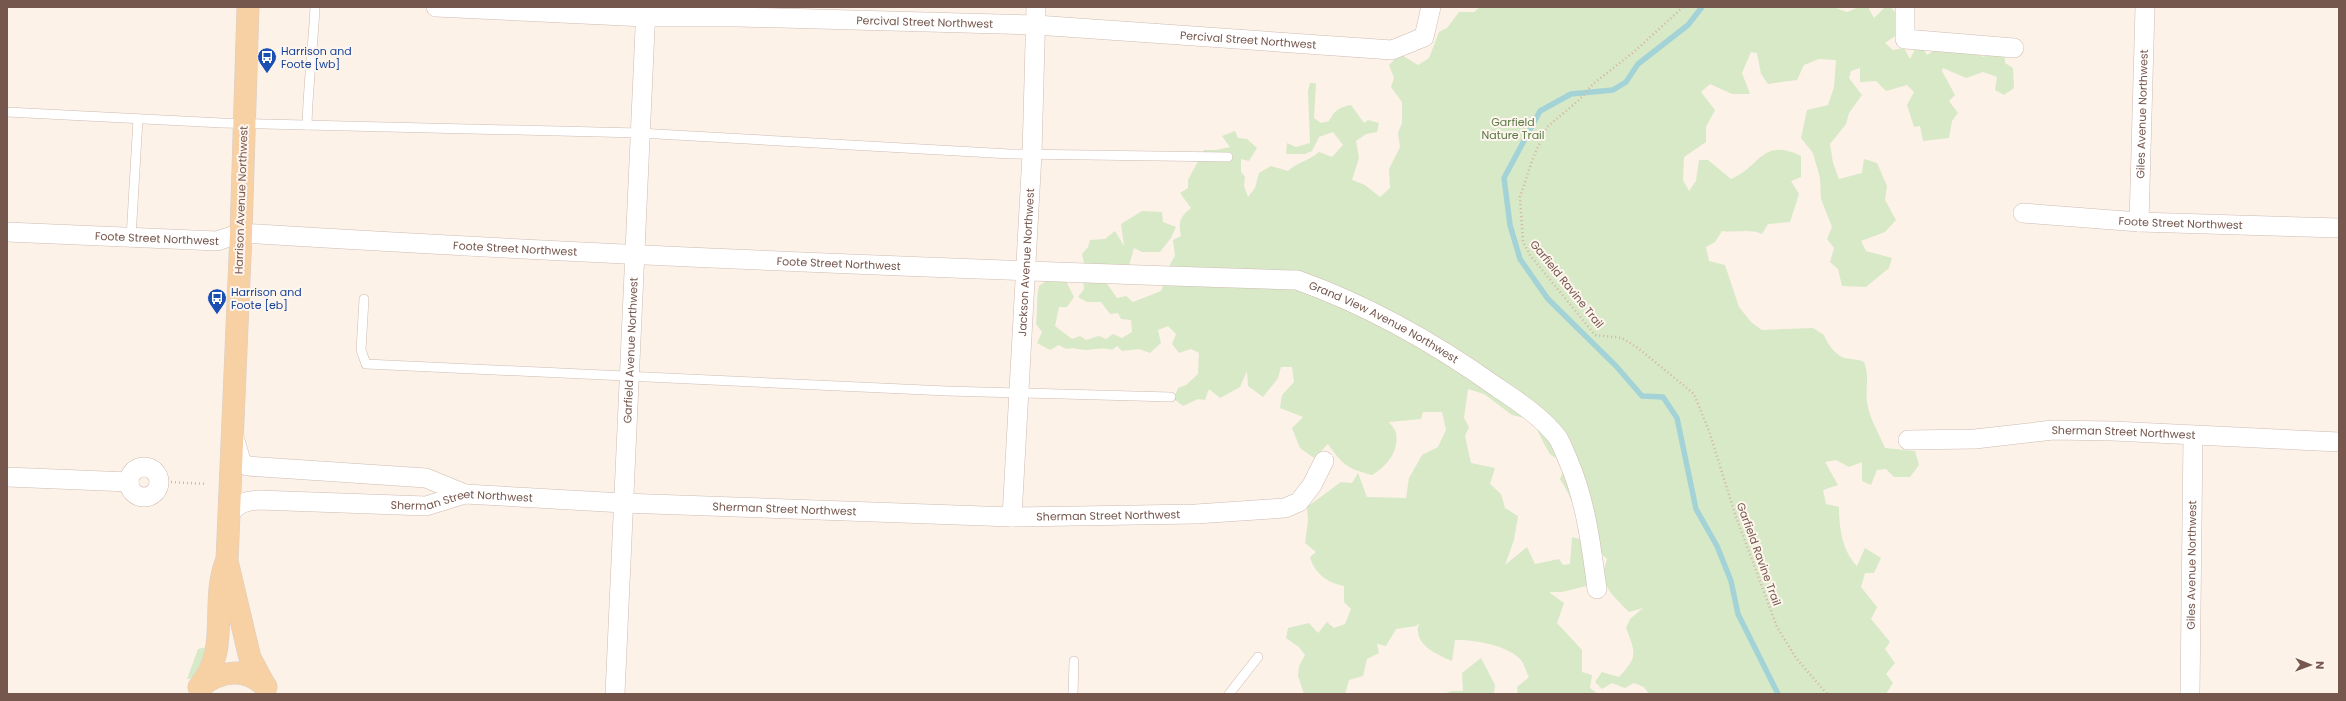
<svg xmlns="http://www.w3.org/2000/svg" width="2346" height="701" font-family="Poppins,sans-serif">
	<style>
		.green { fill: #d8e9c7 }
		.lines { fill: none; stroke-linecap: round; stroke-linejoin: round }
		.stream { stroke: #a3d3d6; stroke-width: 5.5 }
		.service-casing { stroke: #cfbbb1; stroke-width: 10 }
		.minor-casing { stroke: #cfbbb1; stroke-width: 20 }
		.primary-casing { stroke: #d8d0cd; stroke-width: 23 }
		.path { stroke: #d5b2a3; stroke-width: 2.5; stroke-dasharray: 1 3; stroke-linecap: butt }
		.service { stroke: #fff; stroke-width: 9 }
		.minor { stroke: #fff; stroke-width: 19 }
		.primary { stroke: #f7d0a4; stroke-width: 22 }
		.labels { text-anchor: middle; dominant-baseline: central; stroke-width: 4; stroke-linejoin: round; paint-order: stroke }
		.street-label { font-size: 11px; fill: #75574d; stroke: #fef6ee }
		.transit-label { font-size: 11px; fill: #164399; stroke: #fef6ee; text-anchor: start }
		.park-label { font-size: 11px; fill: #5a7a45; stroke: #fef6ee }
	</style>
	<rect width="100%" height="100%" fill="#fcf2e8"/>
	<g class="green">
		<path d="M1480 7H1833L1847 12 1859 7H1868L1874 18 1885 7H1890L1899 16 1901 32 1885 43 1893 50 1904 48 1910 59 1916 47H1922L1927 55 1940 47 1971 51 1983 57 1993 52 2005 58V63L2013 68 2014 88 2004 95 1995 90 1997 77 1983 72 1966 78 1943 68 1942 71 1955 95 1949 101 1958 113 1952 121 1949 138 1923 141 1920 126 1914 127 1907 105 1914 92 1907 85 1886 91 1876 81 1860 82V68L1851 71 1849 78 1862 95 1849 113 1846 124 1830 144 1833 163 1839 179 1862 173 1864 159 1877 163 1887 186 1885 200 1896 220 1885 232 1861 241 1866 251 1892 258 1889 268 1866 287 1842 286 1838 269 1830 262 1834 248 1827 239 1832 227 1821 199 1820 178 1813 153 1801 138 1807 110 1828 105 1834 87 1836 60 1819 59 1804 65 1797 80 1768 84 1761 74 1757 53 1751 52 1742 73 1750 94H1732L1710 84 1701 92 1715 110 1706 127V142L1684 157 1683 180 1689 191 1696 181 1699 160H1708L1731 179C1761 167 1761 137 1801 156V177L1791 181 1799 194 1790 222 1768 224 1762 234C1750 228 1736 233 1722 231L1715 242 1706 247 1709 261 1725 265 1739 307 1751 322 1762 330 1813 328 1824 335C1827 343 1834 353 1842 357 1849 360 1856 358 1864 362 1870 378 1865 386 1867 402 1869 418 1879 433 1885 448L1915 451 1919 465 1910 477H1894L1886 469 1877 470 1871 485 1862 481V462L1849 467 1836 460 1825 462 1838 485 1823 490 1826 504 1839 507C1839 527 1842 551 1857 566L1865 548 1881 558 1874 573H1865L1861 587 1877 607 1871 619 1890 642 1885 649 1895 663 1886 674 1893 683 1886 694H1649L1644 687 1634 683 1625 688 1612 683 1602 689 1595 682 1602 672 1619 677C1638 656 1636 654 1626 628L1630 619 1643 608 1629 612C1619 602 1605 590 1603 575 1603 571 1606 564 1607 559 1584 539 1577 505 1560 479L1567 463C1562 460 1554 458 1550 454 1547 450 1534 424 1533 420L1512 415 1484 394 1468 389 1464 418 1469 427 1465 436 1471 463 1495 468 1490 484 1501 494 1505 508 1518 516 1514 540 1505 565 1527 547 1535 564 1559 559 1563 565 1570 564 1572 537 1584 540 1591 571 1586 586 1562 592H1549L1564 603 1557 623 1582 650V672L1592 675 1590 688 1598 694H1518L1517 687 1529 677C1526 672 1524 662 1519 658 1506 645 1472 639 1455 640L1452 661C1440 656 1419 647 1418 632 1417 629 1419 625 1419 623L1416 626 1396 629 1386 646 1377 644 1379 653 1367 659 1363 676 1349 680 1345 694H1304L1298 676 1299 666 1305 655 1299 647 1286 638 1288 628 1309 623 1318 633 1327 622 1334 628 1345 624 1351 609 1344 602V586C1328 583 1314 573 1310 557L1316 552 1305 543 1308 521 1307 507 1341 482 1352 483 1358 473 1367 497 1406 498 1409 478 1422 455 1438 447 1446 430 1442 412H1423L1421 419 1389 422C1391 425 1395 429 1396 433 1399 452 1387 466 1372 475 1346 468 1343 465 1328 444L1314 458 1300 448 1292 428 1303 417 1280 408 1282 395 1294 382 1292 367H1281L1278 378 1263 397 1248 386 1247 371 1240 387 1220 398 1209 389 1205 400 1198 399 1183 406 1174 399 1178 388 1186 385 1198 374 1199 353 1191 349 1179 353 1172 344 1176 334 1168 326 1158 330 1161 343 1150 353 1139 349 1122 351 1117 346 1112 350C1102 347 1096 349 1086 350 1078 350 1075 347 1066 349L1059 345 1050 350 1037 343 1042 332 1036 324C1038 311 1036 299 1039 286L1049 279H1065L1074 297 1067 307H1059L1055 326 1072 339 1080 336 1086 340 1099 336 1106 339 1113 334 1122 338 1132 332 1131 320 1121 319 1118 313 1110 314 1101 302H1087L1078 297 1084 289 1082 268 1084 263 1082 254 1088 247 1090 240 1105 239 1115 231 1124 246 1121 224 1142 211 1162 212 1163 222 1176 227 1171 238 1160 252H1142L1134 248 1129 266 1105 281 1117 298 1126 296 1133 302 1161 291C1166 279 1167 267 1175 256L1173 240 1181 236C1178 223 1180 216 1191 208L1180 193 1188 188V180L1204 150H1216L1230 147 1222 136 1235 131 1238 138 1247 139 1257 148 1249 161 1241 159V172L1245 177 1244 186 1248 197 1255 188 1259 173 1271 166 1288 171C1297 162 1309 161 1319 152L1332 157 1343 145 1333 132 1319 137 1312 151 1305 154H1286L1287 143 1296 147 1310 143 1308 91 1310 83H1316L1314 118 1321 123 1329 121C1335 110 1338 108 1351 105L1364 123 1368 120 1379 123 1377 132 1366 134 1356 141 1359 158 1352 180 1365 185 1380 197 1390 188 1389 169 1400 147 1398 133 1402 123V102L1391 87 1394 78 1389 65 1400 54 1418 65 1429 58 1439 32 1447 28 1459 12H1474Z"/>
		<path d="M207 647C206 657 198 679 187 679L198 649Z"/>
		<path d="M1481 658 1495 685 1494 694H1444L1451 691H1463L1462 673Z"/>
	</g>
	<g class="lines">
		<path class="stream" d="M1702 7 1688 25 1638 64 1626 82 1613 90 1571 94 1540 111 1504 178 1510 225 1520 259 1548 299 1616 366 1642 396 1663 397 1677 418 1696 509 1717 546 1731 581 1738 614 1778 694"/>
		<defs>
			<g id="service">
				<path d="M7 112 222 123 639 133 1010 154 1228 157"/>
				<path d="M307 125C308 86 313 47 315 7"/>
				<path d="M131 238 138 119"/>
				<path d="M364 299 361 350 366 364 947 391 1171 397"/>
				<path d="M1073 694 1074 661"/>
				<path d="M1229 694 1258 657"/>
			</g>
			<g id="minor">
				<path id="s1" d="M436 7 645 17H739L1036 25 1392 50 1424 37 1431 7"/>
				<path d="M1905 7V39L2014 48"/>
				<path id="s2" d="M2023 213 2139 222 2339 228"/>
				<path id="s3" d="M2139 222 2145 7"/>
				<path id="s4" d="M7 232 217 241 241 233C593 255 945 269 1297 280 1370 306 1435 343 1498 388 1519 402 1543 418 1558 438 1562 445 1565 453 1568 460 1586 501 1591 545 1597 589"/>
				<path d="M234 437 241 461 247 466 426 478 465 494"/>
				<path id="s5" d="M1908 440 1975 439 2053 430 2113 431 2339 442"/>
				<circle cx="144" cy="482" r="15"/>
				<path d="M7 477 129 482"/>
				<path id="s6" d="M229 514C238 504 244 501 258 500L426 506 465 494 623 503 1012 517 1196 514 1285 508 1299 502 1312 485 1324 461"/>
				<path id="s7" d="M1012 517 1032 154 1036 7"/>
				<path id="s8" d="M615 694 646 7"/>
				<path id="s9" d="M2190 694 2193 436"/>
			</g>
			<g id="primary">
				<path d="M248 7 241 233 227 561 250 658 265 686"/>
				<path d="M199 687C231 651 210 604 226 562"/>
				<path d="M200 687C221 670 246 667 266 687"/>
			</g>
		</defs>
		<use href="#service" class="service-casing"/>
		<use href="#minor" class="minor-casing"/>
		<use href="#primary" class="primary-casing"/>
		<g class="path">
			<path d="M1683 7 1635 51 1593 84 1579 100 1547 127 1533 158 1520 197 1523 242 1530 255 1595 335 1622 338 1638 348 1694 394 1709 431 1736 517 1777 627 1796 658 1827 694"/>
			<path d="M171 482 207 484"/>
		</g>
		<use href="#service" class="service"/>
		<use href="#minor" class="minor"/>
		<use href="#primary" class="primary"/>
	</g>
	<defs>
		<symbol id="bus-pin" viewBox="-11 -11 22 30"><path d="M0 17L-7.5 6A9.5 9.5 0 1 1 7.5 6Z" fill="#1a4fb4" stroke="#fef6ee"/><path d="M-5-6H5V4H4V6H2V4H-2V6H-4V4H-5ZM-3.5-4V0h7V-4ZM-3.5 1.2v1.5H-2V1.2ZM2 1.2v1.5H3.5V1.2Z" fill="#fff"/></symbol>
	</defs>
	<g fill-rule="evenodd">
		<use href="#bus-pin" x="256" y="46" width="22" height="30"/>
		<use href="#bus-pin" x="206" y="287" width="22" height="30"/>
	</g>
	<g class="labels">
		<g class="street-label">
			<text stroke="none"><textPath href="#s1" startOffset="489">Percival Street Northwest</textPath></text>
			<text stroke="none"><textPath href="#s1" startOffset="813">Percival Street Northwest</textPath></text>
			<text stroke="none"><textPath href="#s3" startOffset="108">Giles Avenue Northwest</textPath></text>
			<text transform="translate(241 200) rotate(-88)">Harrison Avenue Northwest</text>
			<text stroke="none"><textPath href="#s2" startOffset="158">Foote Street Northwest</textPath></text>
			<text stroke="none"><textPath href="#s4" startOffset="150">Foote Street Northwest</textPath></text>
			<text stroke="none"><textPath href="#s4" startOffset="510">Foote Street Northwest</textPath></text>
			<text stroke="none"><textPath href="#s7" startOffset="255">Jackson Avenue Northwest</textPath></text>
			<text stroke="none"><textPath href="#s4" startOffset="834">Foote Street Northwest</textPath></text>
			<text transform="translate(1567 284) rotate(51)">Garfield Ravine Trail</text>
			<text stroke="none"><textPath href="#s4" startOffset="1389">Grand View Avenue Northwest</textPath></text>
			<text stroke="none"><textPath href="#s8" startOffset="344">Garfield Avenue Northwest</textPath></text>
			<text stroke="none"><textPath href="#s5" startOffset="216">Sherman Street Northwest</textPath></text>
			<text stroke="none"><textPath href="#s6" startOffset="238">Sherman Street Northwest</textPath></text>
			<text stroke="none"><textPath href="#s6" startOffset="562">Sherman Street Northwest</textPath></text>
			<text stroke="none"><textPath href="#s6" startOffset="886">Sherman Street Northwest</textPath></text>
			<text transform="translate(1759 554) rotate(70)">Garfield Ravine Trail</text>
			<text stroke="none"><textPath href="#s9" startOffset="129">Giles Avenue Northwest</textPath></text>
		</g>
		<g class="transit-label">
			<text x="281" y="51">Harrison and<tspan x="281" dy="13">Foote [wb]</tspan></text>
			<text x="231" y="292">Harrison and<tspan x="231" dy="13">Foote [eb]</tspan></text>
		</g>
		<g class="park-label">
			<text x="1513" y="122">Garfield<tspan x="1513" dy="13">Nature Trail</tspan></text>
		</g>
	</g>
	<rect width="2346" height="701" fill="none" stroke="#75574d" stroke-width="16"/>
	<g transform="translate(2310 665) rotate(91)" stroke="#fef6ee" stroke-width="3" paint-order="stroke">
	<path d="M0-3L7 15L0 10L-7 15Z" fill="#75574d"/>
	<text y="-6" font-size="11" font-weight="bold" text-anchor="middle" fill="#75574d">N</text>
	</g>
</svg>
